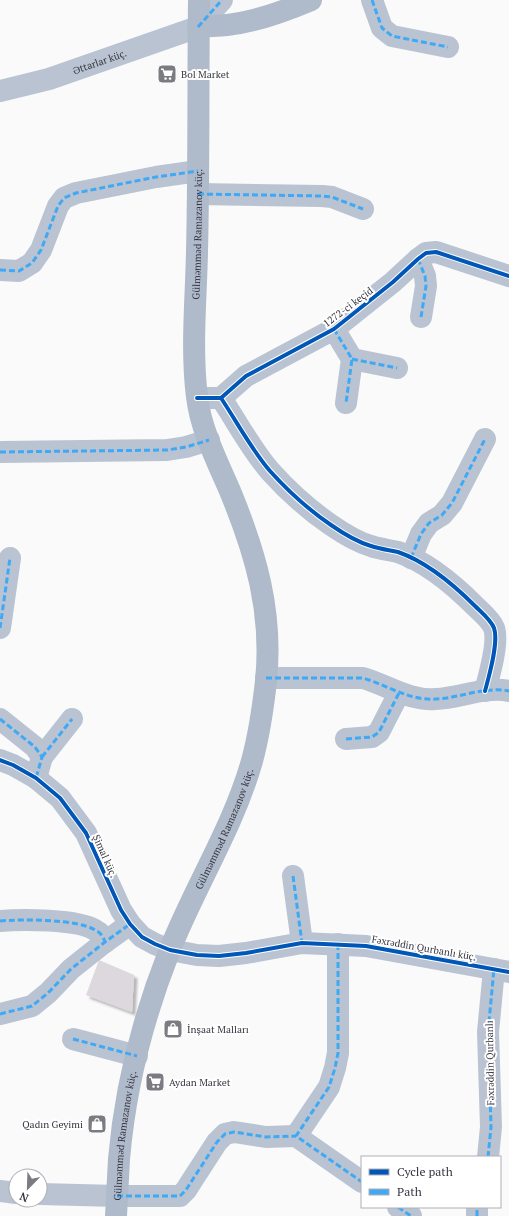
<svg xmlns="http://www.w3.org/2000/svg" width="509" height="1216" font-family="'PT Serif',serif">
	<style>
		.building { fill: #dcd8dd; filter: url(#shadow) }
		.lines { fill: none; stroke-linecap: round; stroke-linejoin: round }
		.minor { stroke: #b9c3d1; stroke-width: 22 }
		.major { stroke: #afbaca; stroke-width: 22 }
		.quiet { stroke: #3fa9f5; stroke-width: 3; stroke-dasharray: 6 3; stroke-linecap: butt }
		.cycleway-casing { stroke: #fff; stroke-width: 6 }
		.cycleway { stroke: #0057b8; stroke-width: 4 }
		.labels { text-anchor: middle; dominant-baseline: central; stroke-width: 4; stroke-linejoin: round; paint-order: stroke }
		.street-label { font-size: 10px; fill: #363642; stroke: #fff }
		.poi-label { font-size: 10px; fill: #363642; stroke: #fff; text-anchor: start }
	</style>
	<defs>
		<filter id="shadow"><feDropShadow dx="3.5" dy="3.5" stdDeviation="1" flood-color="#0004"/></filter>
	</defs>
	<rect width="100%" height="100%" fill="#fafafa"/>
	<path class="building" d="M99 960 134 975 132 1012 86 995Z"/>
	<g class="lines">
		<g class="minor">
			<path d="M372 0 382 28 392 36 448 47"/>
			<path id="s1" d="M0 91 49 79 198 27 222 0"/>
			<path d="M198 194 322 196 332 197 363 209"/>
			<path d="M418 259 425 276 426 286 421 317"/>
			<path d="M0 270 19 271 32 263 41 250 58 206 64 198 76 193 156 177 198 171"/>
			<path d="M334 329 352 359 346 403"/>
			<path d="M352 359 397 368"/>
			<path d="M207 398H221L246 376 334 329 393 282 418 259 426 253 436 252 509 276"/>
			<path d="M221 398C237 422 251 449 270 471 288 491 309 510 331 525 344 534 357 542 371 546 380 549 389 550 398 552 427 562 453 584 475 606 481 612 491 620 494 628 499 642 489 676 485 691"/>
			<path d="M0 452 167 450 186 447 209 440"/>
			<path d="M411 558 421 534 429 523 442 515 452 503 485 439"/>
			<path d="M0 628 10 558"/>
			<path d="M266 678H363C387 685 409 701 436 699 460 698 485 686 509 691"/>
			<path d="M0 719 35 747 42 757 36 778"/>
			<path d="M346 739 372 737 379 732 399 693"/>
			<path d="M42 757 72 719"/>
			<path d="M0 760 13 765 36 778 60 798 86 833 121 910 130 924 142 937 155 944 170 950 197 955 219 956 246 953 302 943 366 946 509 972"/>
			<path d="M293 876 302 943"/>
			<path d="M0 921C21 919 78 919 95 930 101 933 103 936 105 942"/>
			<path d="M338 944V1053L335 1068 329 1087 296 1136 362 1182"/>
			<path d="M0 1014 32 1006 48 993 71 969 105 942 130 924"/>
			<path d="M73 1039 137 1056"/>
			<path d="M488 1157 491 1127 488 1032 494 969"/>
			<path d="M0 1191 16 1193"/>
			<path d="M40 1194 117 1196H180L186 1190 193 1179 217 1142 225 1134 234 1132 266 1137 296 1136"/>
			<path d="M398 1207 411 1216"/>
			<path d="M477 1216V1207"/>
		</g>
		<g class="major">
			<path d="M198 27C208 26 217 26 227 25 255 22 285 11 311 0"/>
			<path id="s2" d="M116 1216C117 1197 118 1178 119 1159 125 1089 143 1018 169 952 194 888 233 828 252 761 259 735 263 708 266 681 273 612 256 554 230 491 217 461 201 430 197 397 191 349 196 300 197 252 199 168 198 84 199 0"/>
		</g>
		<g class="quiet">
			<path d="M372 0 382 28 392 36 448 47"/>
			<path d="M198 27 222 0"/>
			<path d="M198 194 322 196 332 197 363 209"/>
			<path d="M418 259 425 276 426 286 421 317"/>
			<path d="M0 270 19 271 32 263 41 250 58 206 64 198 76 193 156 177 198 171"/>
			<path d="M334 329 352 359 346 403"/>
			<path d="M352 359 397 368"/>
			<path d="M0 452 167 450 186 447 209 440"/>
			<path d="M411 558 421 534 429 523 442 515 452 503 485 439"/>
			<path d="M0 628 10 558"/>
			<path d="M266 678H363C387 685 409 701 436 699 460 698 485 686 509 691"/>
			<path d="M0 719 35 747 42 757 36 778"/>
			<path d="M346 739 372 737 379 732 399 693"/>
			<path d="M42 757 72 719"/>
			<path d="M293 876 302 943"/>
			<path d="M0 921C21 919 78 919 95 930 101 933 103 936 105 942"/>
			<path d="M338 944V1053L335 1068 329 1087 296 1136 362 1182"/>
			<path d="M0 1014 32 1006 48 993 71 969 105 942 130 924"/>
			<path d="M73 1039 137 1056"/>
			<path d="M488 1157 491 1127 488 1032 494 969"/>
			<path d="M117 1196H180L186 1190 193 1179 217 1142 225 1134 234 1132 266 1137 296 1136"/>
			<path d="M398 1207 411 1216"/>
			<path d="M477 1216V1207"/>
		</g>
		<defs>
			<g id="cycleway">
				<path d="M197 398H221L246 376 334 329 393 282 418 259 426 253 436 252 509 276"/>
				<path d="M221 398C237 422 251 449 270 471 288 491 309 510 331 525 344 534 357 542 371 546 380 549 389 550 398 552 427 562 453 584 475 606 481 612 491 620 494 628 499 642 489 676 485 691"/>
				<path d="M0 760 13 765 36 778 60 798 86 833 121 910 130 924 142 937 155 944 170 950 197 955 219 956 246 953 302 943 366 946 509 972"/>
			</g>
		</defs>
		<use href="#cycleway" class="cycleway-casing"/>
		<use href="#cycleway" class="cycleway"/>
	</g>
	<defs>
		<symbol id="supermarket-square" viewBox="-11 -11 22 22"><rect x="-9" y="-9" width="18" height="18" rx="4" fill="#7b7b82" stroke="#fff"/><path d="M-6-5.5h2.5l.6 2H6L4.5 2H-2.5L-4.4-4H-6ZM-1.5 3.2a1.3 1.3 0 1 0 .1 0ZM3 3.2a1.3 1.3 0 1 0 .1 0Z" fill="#fff"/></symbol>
		<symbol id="shop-square" viewBox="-11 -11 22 22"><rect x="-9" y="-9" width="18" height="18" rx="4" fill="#7b7b82" stroke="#fff"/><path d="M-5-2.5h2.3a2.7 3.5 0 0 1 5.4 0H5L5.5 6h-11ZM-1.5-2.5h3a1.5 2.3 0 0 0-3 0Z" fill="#fff"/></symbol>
	</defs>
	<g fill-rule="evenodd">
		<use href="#supermarket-square" x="156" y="63" width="22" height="22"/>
		<use href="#shop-square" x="162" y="1018" width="22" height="22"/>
		<use href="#supermarket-square" x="144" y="1071" width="22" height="22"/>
		<use href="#shop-square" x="86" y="1113" width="22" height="22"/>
	</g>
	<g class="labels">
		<g class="street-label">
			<text stroke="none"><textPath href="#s1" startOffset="104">Əttarlar küç.</textPath></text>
			<text stroke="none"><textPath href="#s2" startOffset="1019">Gülməmməd Ramazanov küç.</textPath></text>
			<text transform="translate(348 307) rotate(-37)">1272-ci keçid</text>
			<text stroke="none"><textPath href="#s2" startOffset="406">Gülməmməd Ramazanov küç.</textPath></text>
			<text transform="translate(105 856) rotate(66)">Şimal küç.</text>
			<text transform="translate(424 948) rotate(10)">Fəxrəddin Qurbanlı küç.</text>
			<text transform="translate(490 1063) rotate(-91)">Fəxrəddin Qurbanlı</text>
			<text stroke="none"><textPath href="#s2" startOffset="81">Gülməmməd Ramazanov küç.</textPath></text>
		</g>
		<g class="poi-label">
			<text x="181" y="74">Bol Market</text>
			<text x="187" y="1029">İnşaat Malları</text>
			<text x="169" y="1082">Aydan Market</text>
			<text x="83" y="1124" text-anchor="end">Qadın Geyimi</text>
		</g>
	</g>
	<rect x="361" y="1156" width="140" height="52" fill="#ffffff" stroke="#afafb3"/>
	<rect x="369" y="1169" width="20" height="6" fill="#0057b8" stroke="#afafb3"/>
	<text x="397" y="1176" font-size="12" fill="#363642">Cycle path</text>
	<rect x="369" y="1189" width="20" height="6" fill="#3fa9f5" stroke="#afafb3"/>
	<text x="397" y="1196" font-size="12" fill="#363642">Path</text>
	<g transform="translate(28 1188) rotate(203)"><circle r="19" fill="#ffffff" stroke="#afafb3"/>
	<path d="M0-3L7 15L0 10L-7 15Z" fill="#7b7b82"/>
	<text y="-6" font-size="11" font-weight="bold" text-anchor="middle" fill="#363642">N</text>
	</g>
</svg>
